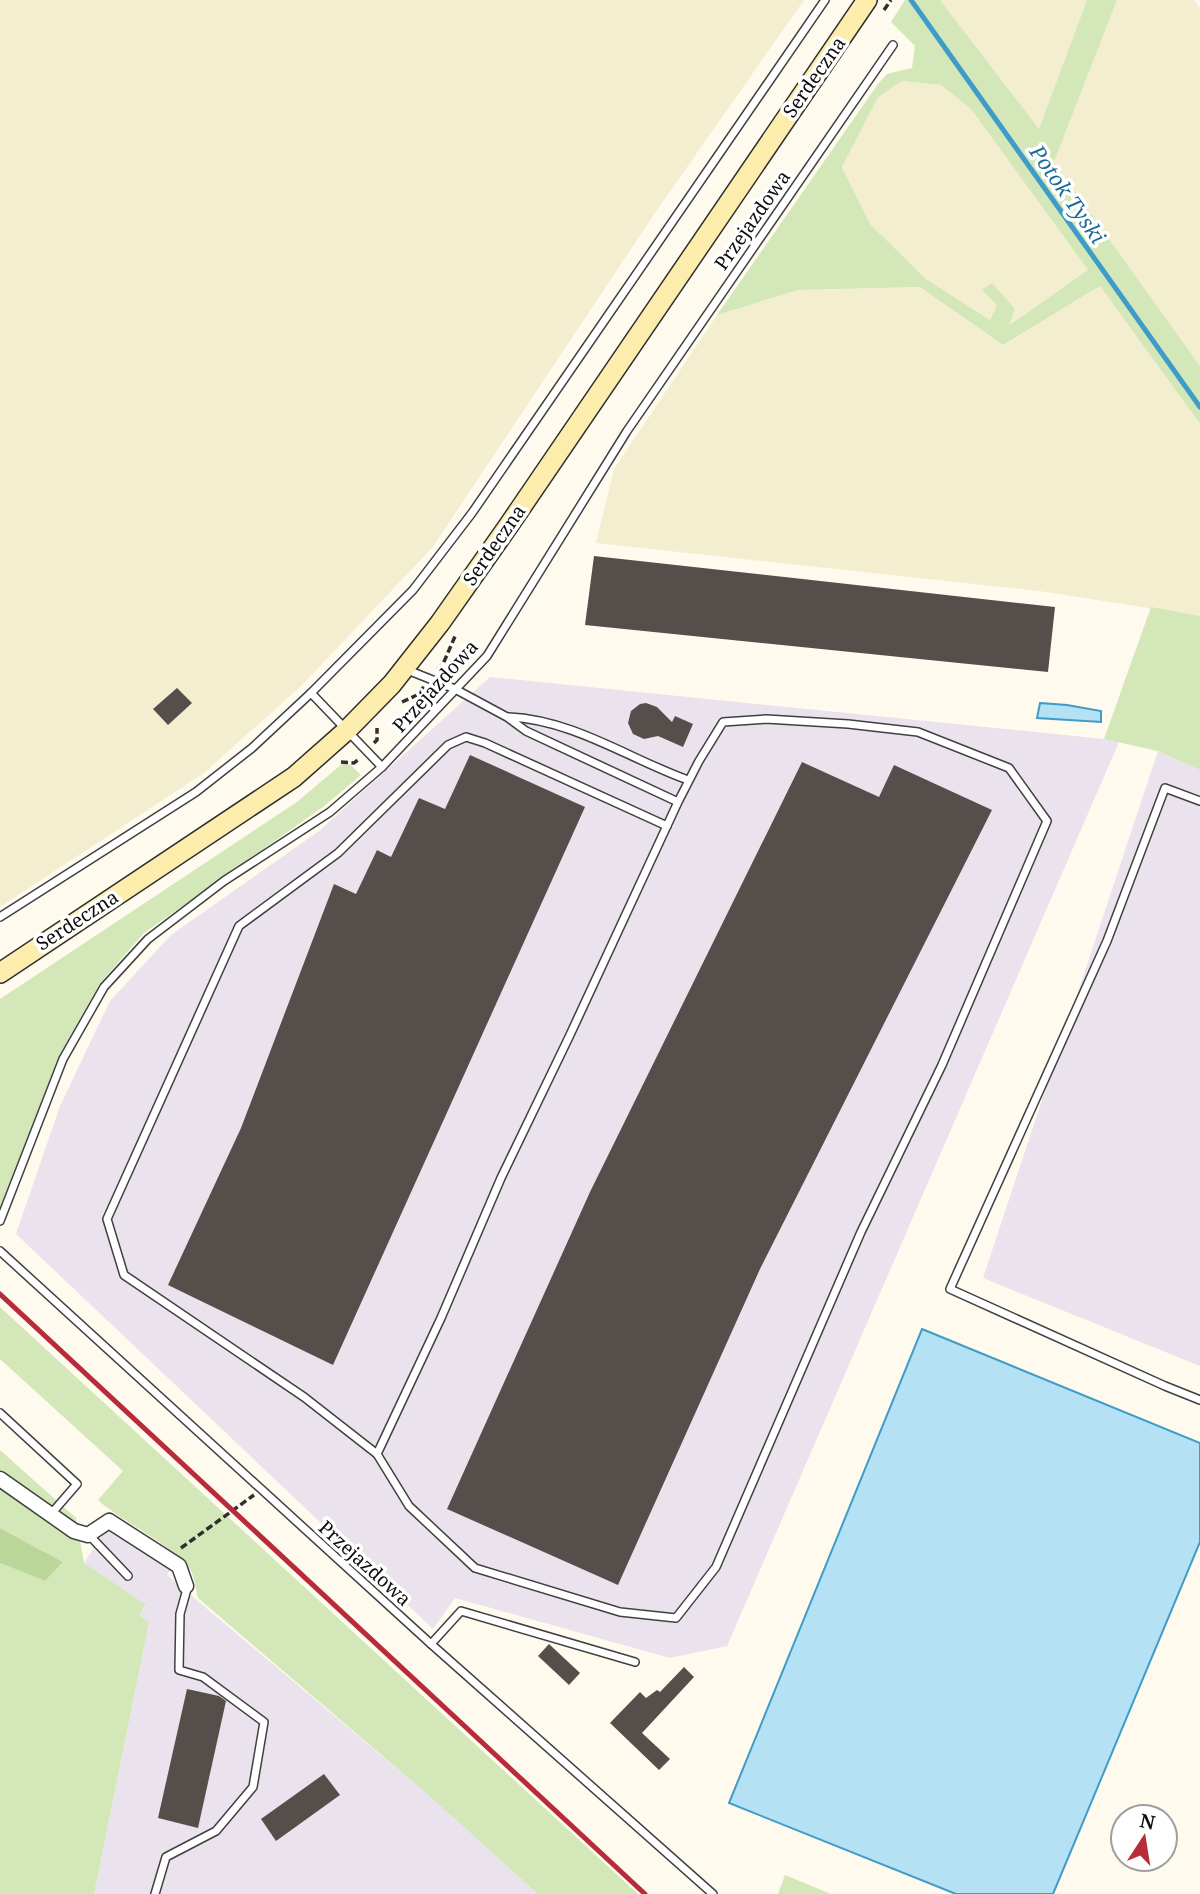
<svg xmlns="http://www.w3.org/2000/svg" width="1200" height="1894" font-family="'Noto Serif',serif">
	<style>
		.industrial { fill: #eae2ec }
		.farmland { fill: #f3eed0 }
		.green { fill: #d4e7b9; fill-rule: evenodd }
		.forest { fill: #bad799 }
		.water { fill: #b5e1f4; stroke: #3f9bc8; stroke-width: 2 }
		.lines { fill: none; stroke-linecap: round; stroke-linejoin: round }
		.stream { stroke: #3f9bc8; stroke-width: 5 }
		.building { fill: #564e4a }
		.lane-casing { stroke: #404040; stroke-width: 10 }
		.street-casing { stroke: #404040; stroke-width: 17 }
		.secondary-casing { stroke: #2f2f2f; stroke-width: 22 }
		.path { stroke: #2f2f2f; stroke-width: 3.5; stroke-dasharray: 7 3.5; stroke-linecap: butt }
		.lane { stroke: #fff; stroke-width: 7 }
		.street { stroke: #fff; stroke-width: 14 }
		.secondary { stroke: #fcedac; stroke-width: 19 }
		.rail { stroke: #b82b3b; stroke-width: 5 }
		.labels { text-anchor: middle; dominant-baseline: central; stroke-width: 7; stroke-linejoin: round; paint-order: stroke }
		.street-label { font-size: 19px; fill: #0d0d0d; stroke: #fff }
		.water-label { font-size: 21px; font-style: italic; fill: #1c6c9a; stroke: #fff }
	</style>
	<rect width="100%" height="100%" fill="#fefaee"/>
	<g class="industrial">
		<path d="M490 677 1104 739 1119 742 727 1646 670 1658 455 1598 433 1629 16 1234 60 1106 110 1001 171 935 319 831Z"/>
		<path d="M1158 751 1200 770V1366L983 1278Z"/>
		<path d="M108 1527 170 1570 167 1575 427 1794 538 1894H94L149 1623 139 1615 146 1606 84 1563Z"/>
	</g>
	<g class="farmland">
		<path d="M0 0H804L657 210 432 548 301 686 204 773 0 907Z"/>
		<path d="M940 0H1087L1039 130Z"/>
		<path d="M1117 0H1194L1200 8V366L1054 162Z"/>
		<path d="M902 81 941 85 971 109 1088 270 1007 326 997 305 990 320 926 279 870 224 842 167 878 96Z"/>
		<path d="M1100 286 1200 424V616L1039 591 596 543 614 469 717 315 798 290 920 287 1003 345Z"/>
	</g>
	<g class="green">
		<path d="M905 0H940L1039 129 1087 0H1117L1054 162 1200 366V424L1100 286 1003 345 920 287 798 290 717 315 878 84 887 74 912 68 915 46 891 22ZM902 81 941 85 971 109 1088 270 1009 325 1015 309 992 283 982 290 997 305 990 320 926 279 870 224 842 167 878 97Z"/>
		<path d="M1151 607 1200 616V770L1158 751 1104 739Z"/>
		<path d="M343 763 351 765 361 775 323 807 144 933 100 983 59 1056 0 1209V999L297 802Z"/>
		<path d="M0 1307 638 1894H538L427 1794 198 1598C196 1590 195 1579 191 1571 181 1550 119 1520 98 1500L123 1471 0 1359Z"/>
		<path d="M0 1450 76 1518 84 1563 146 1605 139 1615 149 1623 94 1894H0V1563L45 1581 63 1562 0 1528Z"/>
		<path d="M785 1875 831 1894H778Z"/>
	</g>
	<path class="forest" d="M0 1528 63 1562 45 1581 0 1563Z"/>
	<g class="water">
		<path d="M1040 703 1067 705 1101 711V722L1037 718Z"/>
		<path d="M922 1329 1200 1443V1542L1053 1894H956L729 1803Z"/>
	</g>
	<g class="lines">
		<path class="stream" d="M911 0 1200 407"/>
	</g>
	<g class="building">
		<path d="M594 556 1055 607 1048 672 585 625Z"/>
		<path d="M177 688 192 703 168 725 153 709Z"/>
		<path d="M646 703 657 707 672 722 675 716 693 724 683 747 658 736 644 739 633 734 628 723 631 711 640 704Z"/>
		<path d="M470 755 585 807 333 1365 168 1285 241 1128 334 884 356 894 377 850 391 857 419 798 445 809Z"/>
		<path d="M802 762 879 797 894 765 992 810 760 1269 618 1585 447 1509 590 1192Z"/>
		<path d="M549 1644 580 1673 569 1685 538 1656Z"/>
		<path d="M684 1667 694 1677 642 1733 670 1759 659 1770 610 1723 640 1692 646 1698 657 1690 660 1692Z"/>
		<path d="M187 1689 219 1696 226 1701 198 1828 158 1818Z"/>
		<path d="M324 1774 340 1795 276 1841 261 1819Z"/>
	</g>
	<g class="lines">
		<defs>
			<g id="lane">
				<path d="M405 669 455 689 507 717 526 731 678 802 569 1037 501 1178 441 1318 377 1454 409 1506 475 1568 620 1612 676 1618 716 1567 861 1232 942 1065 1047 821 1009 768 918 732 848 724 766 719 723 722 699 761 678 802"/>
				<path d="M311 693 382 767"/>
				<path d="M509 717C574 720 629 759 688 780"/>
				<path d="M1200 801 1165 788 1107 941 950 1289 1165 1386 1200 1400"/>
				<path d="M0 917 196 792 252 748 311 693 413 590 472 513 825 0"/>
				<path d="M0 1221 63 1059 104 987 148 939 224 881 330 812 382 767 487 656 627 431 893 45"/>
				<path d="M0 1251 431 1644 713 1894"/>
				<path d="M0 1413 77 1484 51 1514"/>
				<path d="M377 1454 304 1397 124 1275 107 1219 239 926 338 853 448 745 466 737 485 743 667 826"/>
				<path d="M89 1535 128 1576"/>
				<path d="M431 1644 461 1611 635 1662"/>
				<path d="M155 1894 166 1857 216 1831 253 1787 264 1722 203 1677 179 1670 180 1614 187 1589 186 1586"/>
			</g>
			<path id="street" d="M0 1479 74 1531 88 1535 109 1521 179 1566 186 1586"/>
			<path id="secondary" d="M0 973 294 777 346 731 392 684 440 623 509 525 867 0"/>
		</defs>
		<use href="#lane" class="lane-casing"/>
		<use href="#street" class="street-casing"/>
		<use href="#secondary" class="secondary-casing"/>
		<g class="path">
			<path d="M884 10 891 0"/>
			<path d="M437 670 443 664 456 634"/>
			<path d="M402 702 417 695 424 687"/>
			<path d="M374 743 377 740V728"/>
			<path d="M341 762 354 763 359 759"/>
			<path d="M181 1548 254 1495"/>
		</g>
		<use href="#lane" class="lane"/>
		<use href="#street" class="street"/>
		<use href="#secondary" class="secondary"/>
		<path class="rail" d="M0 1294 645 1894"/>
	</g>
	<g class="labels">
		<g class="street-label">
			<text transform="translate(814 77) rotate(-55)">Serdeczna</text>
			<text transform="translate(752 220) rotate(-55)">Przejazdowa</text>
			<text transform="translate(494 545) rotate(-55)">Serdeczna</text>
			<text transform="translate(435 686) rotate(-48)">Przejazdowa</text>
			<text transform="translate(77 920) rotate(-33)">Serdeczna</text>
			<text transform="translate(365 1563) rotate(42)">Przejazdowa</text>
		</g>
		<g class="water-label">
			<text transform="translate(1068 194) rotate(55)">Potok Tyski</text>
		</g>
	</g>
	<g transform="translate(1144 1838) rotate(12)"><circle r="33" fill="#ffffff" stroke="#9e9e9e" stroke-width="2"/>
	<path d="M0-5L12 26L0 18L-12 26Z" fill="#b82b3b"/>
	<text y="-10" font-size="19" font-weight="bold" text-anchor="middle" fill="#0d0d0d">N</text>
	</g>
</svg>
